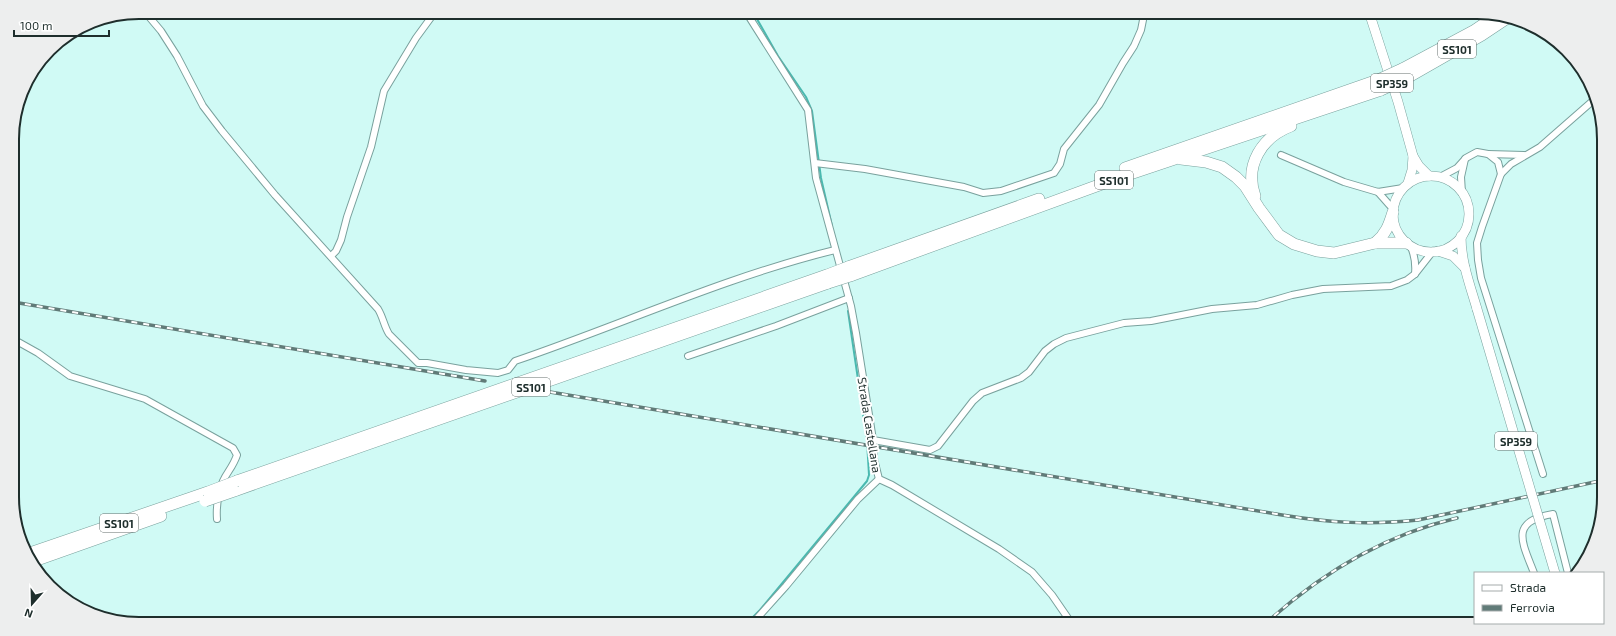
<svg xmlns="http://www.w3.org/2000/svg" width="1616" height="636" font-family="'Exo 2',sans-serif">
	<style>
		.lines { fill: none; stroke-linecap: round; stroke-linejoin: round }
		.stream { stroke: #4ab9b0; stroke-width: 2 }
		.street-casing { stroke: #79a19d; stroke-width: 8 }
		.primary-casing { stroke: #79a19d; stroke-width: 10 }
		.highway-casing { stroke: #79a19d; stroke-width: 12 }
		.street { stroke: #fff; stroke-width: 6 }
		.primary { stroke: #fff; stroke-width: 9 }
		.highway { stroke: #fff; stroke-width: 11 }
		.rail-casing { stroke: #617b78; stroke-width: 3.5 }
		.rail { stroke: #fff; stroke-width: 2; stroke-dasharray: 6; stroke-linecap: butt }
		.primary-bridge-casing { stroke: #79a19d; stroke-width: 10; stroke-linecap: butt }
		.highway-bridge-casing { stroke: #79a19d; stroke-width: 12; stroke-linecap: butt }
		.primary-bridge { stroke: #fff; stroke-width: 9 }
		.highway-bridge { stroke: #fff; stroke-width: 11 }
		.labels { text-anchor: middle; dominant-baseline: central; stroke-width: 4; stroke-linejoin: round; paint-order: stroke }
		.shield { fill: #fff; stroke: #626d6b; stroke-width: 1 }
		.shield-label { font-size: 11px; font-weight: bold; fill: #1e2e2c }
		.street-label { font-size: 12px; fill: #1e2e2c; stroke: #fff }
		.rim { fill: none; stroke: #1e2e2c; stroke-width: 2 }
	</style>
	<rect width="100%" height="100%" fill="#d0faf5"/>
	<g class="lines">
		<g class="stream">
			<path d="M753 12 778 56 806 97 812 111 821 178 832 226"/>
			<path d="M742 624 752 618 760 610 867 481 869 475 867 441 848 311"/>
		</g>
		<defs>
			<g id="street">
				<path d="M145 12 161 31 177 56 203 106 222 131 275 195 378 309C383 317 384 326 389 334L418 363H427L466 370 498 373 508 370 515 361C621 325 725 277 835 250"/>
				<path d="M746 12 808 110 816 178 851 306 856 333 873 440 874 459 879 479 892 485 999 549 1032 572 1052 595 1072 624"/>
				<path d="M1488 154 1524 155"/>
				<path d="M1281 155 1344 182 1378 192 1403 188"/>
				<path d="M815 163 865 169 964 187 983 193 1001 191 1054 173 1060 164 1064 149 1099 105 1123 63 1134 46 1141 30 1143 20 1140 12"/>
				<path d="M1501 174 1511 164 1540 147 1596 98"/>
				<path d="M1440 177 1457 168 1466 158 1477 152 1488 154 1498 162 1501 174 1482 227 1477 243 1478 260 1481 278 1543 474"/>
				<path d="M1378 192 1393 209"/>
				<path d="M1462 193 1461 177 1465 159"/>
				<path d="M1410 245C1415 255 1416 263 1415 274"/>
				<path d="M331 256 336 251 341 240 347 217 371 147 384 91 416 38 435 12"/>
				<path d="M13 339 38 353 70 376 145 399 233 448 237 455C233 467 227 472 223 481 218 494 216 506 217 519"/>
				<path d="M688 356 776 326 849 298"/>
				<path d="M873 440 930 450 938 446 973 401 982 393 1021 378 1029 372 1045 351 1054 344 1066 338 1124 323 1151 321 1212 309 1257 305 1292 295 1323 289 1391 286 1407 280 1415 274 1433 251"/>
				<path d="M1534 573C1522 542 1509 521 1553 514L1568 573"/>
				<path d="M752 624 786 586 858 499 879 479"/>
			</g>
			<g id="primary">
				<path d="M1369 12 1398 102 1413 156 1419 166 1429 176"/>
				<circle cx="1431" cy="214" r="38"/>
				<path d="M1408 183 1412 170 1413 156"/>
				<path d="M1461 236C1461 262 1470 285 1477 309"/>
				<path d="M1438 251 1453 256 1465 268"/>
			</g>
			<g id="highway">
				<path d="M1402 69 1475 30 1497 15"/>
				<path d="M1405 79 1482 35 1509 17"/>
				<path d="M1181 159 1206 162 1222 167 1236 177 1245 186 1259 208 1279 235 1294 244 1317 251 1334 253 1375 243H1406"/>
				<path d="M1125 168 1378 80"/>
				<path d="M1255 196C1244 165 1262 137 1291 126"/>
				<path d="M1375 243C1386 234 1389 225 1393 212"/>
				<path d="M848 267 1039 199"/>
				<path d="M850 276 1121 177 1381 90"/>
				<path d="M237 481 827 275"/>
				<path d="M234 491 828 283"/>
				<path d="M30 553 208 492"/>
				<path d="M34 561 161 516"/>
			</g>
		</defs>
		<use href="#street" class="street-casing"/>
		<use href="#primary" class="primary-casing"/>
		<use href="#highway" class="highway-casing"/>
		<use href="#street" class="street"/>
		<use href="#primary" class="primary"/>
		<use href="#highway" class="highway"/>
		<defs>
			<g id="rail">
				<path d="M13 302 485 381"/>
				<path d="M550 392 1282 515C1331 523 1369 525 1418 520L1604 480"/>
				<path d="M1265 624C1320 574 1384 535 1457 518"/>
			</g>
		</defs>
		<use href="#rail" class="rail-casing"/>
		<use href="#rail" class="rail"/>
		<defs>
			<path id="primary-bridge" d="M1477 309 1555 573"/>
			<g id="highway-bridge">
				<path d="M1378 80 1402 69"/>
				<path d="M1381 90 1405 79"/>
				<path d="M827 275 848 267"/>
				<path d="M828 283 850 276"/>
				<path d="M208 492 237 481"/>
				<path d="M205 501 234 491"/>
			</g>
		</defs>
		<use href="#primary-bridge" class="primary-bridge-casing"/>
		<use href="#highway-bridge" class="highway-bridge-casing"/>
		<use href="#primary-bridge" class="primary-bridge"/>
		<use href="#highway-bridge" class="highway-bridge"/>
	</g>
	<g class="labels">
		<g class="shield">
			<rect x="1438" y="40" width="38" height="18" rx="3"/>
			<rect x="1371" y="74" width="42" height="18" rx="3"/>
			<rect x="1095" y="171" width="38" height="18" rx="3"/>
			<rect x="512" y="378" width="38" height="18" rx="3"/>
			<rect x="1495" y="432" width="42" height="18" rx="3"/>
			<rect x="100" y="514" width="38" height="18" rx="3"/>
		</g>
		<g class="shield-label">
			<text x="1457" y="49">SS101</text>
			<text x="1392" y="83">SP359</text>
			<text x="1114" y="180">SS101</text>
			<text x="531" y="387">SS101</text>
			<text x="1516" y="441">SP359</text>
			<text x="119" y="523">SS101</text>
		</g>
		<g class="street-label">
			<text transform="translate(870 425) rotate(81)">Strada Castellana</text>
		</g>
	</g>
	<path d="M0 0H1616V636H0ZM139 19H1477A120 120 0 0 1 1597 139V497A120 120 0 0 1 1477 617H139A120 120 0 0 1 19 497V139A120 120 0 0 1 139 19Z" fill="#edeeee" fill-rule="evenodd"/>
	<path class="rim" d="M139 19H1477A120 120 0 0 1 1597 139V497A120 120 0 0 1 1477 617H139A120 120 0 0 1 19 497V139A120 120 0 0 1 139 19Z"/>
	<rect x="1474" y="572" width="130" height="52" fill="#ffffff" stroke="#a5abab"/>
	<rect x="1482" y="585" width="20" height="6" fill="#ffffff" stroke="#a5abab"/>
	<text x="1510" y="592" font-size="12" fill="#1e2e2c">Strada</text>
	<rect x="1482" y="605" width="20" height="6" fill="#617b78" stroke="#a5abab"/>
	<text x="1510" y="612" font-size="12" fill="#1e2e2c">Ferrovia</text>
	<g transform="translate(32 604) rotate(200)" stroke="#ffffff" stroke-width="3" paint-order="stroke">
	<path d="M0-3L7 15L0 10L-7 15Z" fill="#1e2e2c"/>
	<text y="-6" font-size="11" font-weight="bold" text-anchor="middle" fill="#1e2e2c">N</text>
	</g>
	<path d="M14 30v6h95v-6" fill="none" stroke="#1e2e2c" stroke-width="2"/>
	<text x="20" y="30" font-size="12" fill="#1e2e2c" stroke="#ffffff" stroke-width="3" paint-order="stroke">100 m</text>
</svg>
